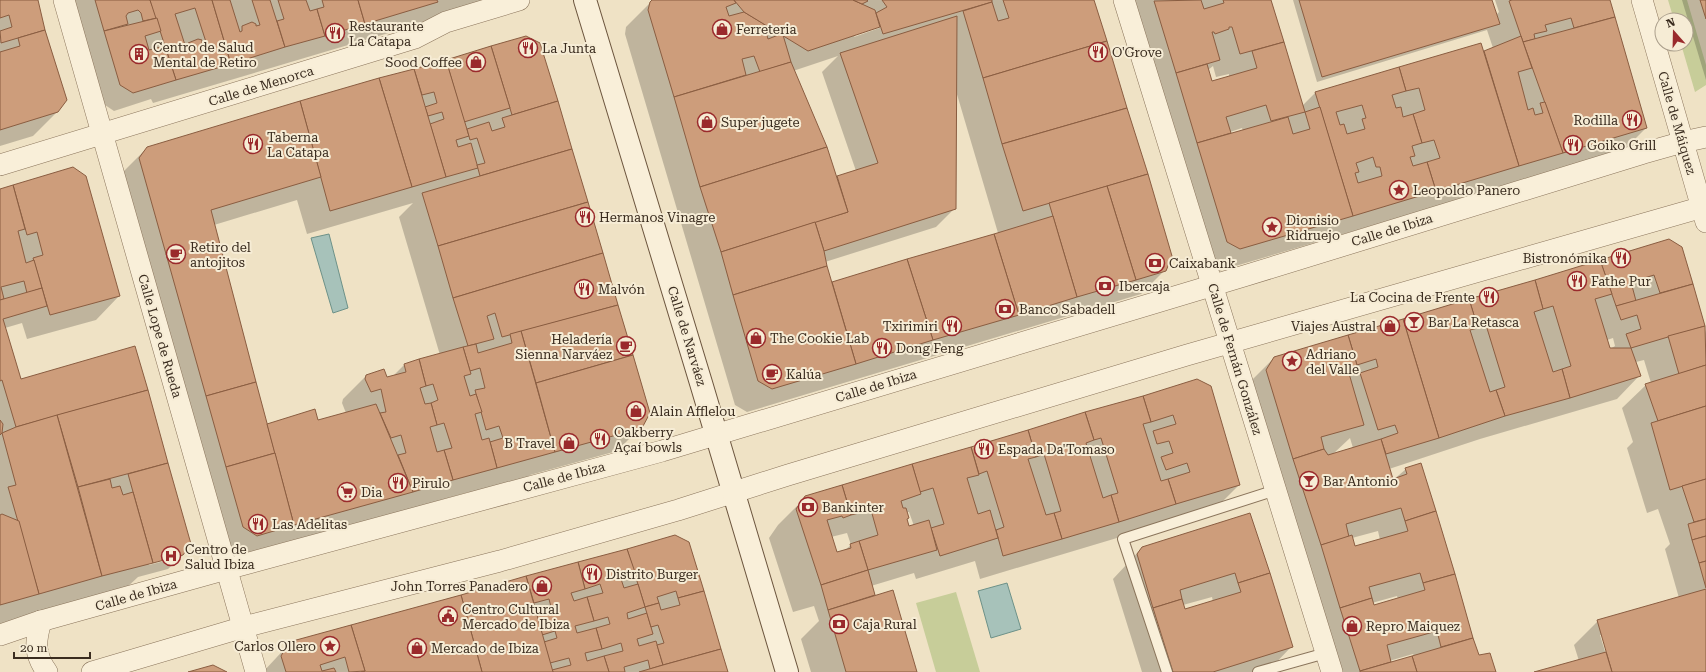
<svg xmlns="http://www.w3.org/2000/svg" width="1706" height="672" font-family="'Roboto Serif',serif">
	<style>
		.green { fill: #c7cd99 }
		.water { fill: #a7c2ba; stroke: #6d9188 }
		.shadow { fill: #0003; fill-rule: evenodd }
		.building { fill: #cd9d7b; stroke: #8a5d41; fill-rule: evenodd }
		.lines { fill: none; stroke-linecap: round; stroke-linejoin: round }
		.lane-casing { stroke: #8a745b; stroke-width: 12 }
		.street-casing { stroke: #8a745b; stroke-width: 22 }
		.secondary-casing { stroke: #6c553e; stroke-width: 24 }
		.lane { stroke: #f9efd9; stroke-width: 10 }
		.street { stroke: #f9efd9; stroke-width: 21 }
		.secondary { stroke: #f9efd9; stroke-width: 22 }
		.labels { text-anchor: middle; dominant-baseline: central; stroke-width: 4; stroke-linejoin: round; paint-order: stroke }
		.poi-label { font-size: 13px; fill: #3a2c1f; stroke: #f6ecd5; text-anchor: start }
		.street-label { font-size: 13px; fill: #3a2c1f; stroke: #f6ecd5 }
	</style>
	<rect width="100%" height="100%" fill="#efe2c5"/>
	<g class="green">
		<path d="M1668 0H1687L1706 65V85L1695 92 1681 44H1686V20H1674Z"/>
		<path d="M956 592 980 672H936L916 603Z"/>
	</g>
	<g class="water">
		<path d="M329 234 348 308 333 313 311 238Z"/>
		<path d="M1007 583 1021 629 991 638 978 591Z"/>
	</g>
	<g class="shadow">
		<path d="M0 0H36L66 100 57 112 33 136 0 146Z"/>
		<path d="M65 0H490L486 4 153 103 151 99 114 111 102 103Z"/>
		<path d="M653 0H1093L1165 270 1141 294 747 412 735 405 625 34 626 27ZM885 24V26L854 37 857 33ZM838 56 822 72 856 171 836 178 793 71ZM956 91 998 233 831 283 825 262 936 227 955 208Z"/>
		<path d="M1123 0H1271L1302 106 1315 93 1483 52 1493 48 1487 30 1317 82 1293 0H1491L1496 15 1499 12 1495 0H1608L1646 128 1622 152 1215 272ZM1213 66 1216 77 1229 74V77L1212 82 1208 70ZM1242 128 1243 131 1230 134V132Z"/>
		<path d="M1682 0H1706V80Z"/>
		<path d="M526 37 641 427 617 451 530 475 526 479 469 495V492L233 559 123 172 147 148ZM297 200 307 234 413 203 399 217 440 355 404 365 393 376 386 378 367 375 343 399 342 403 346 413 317 421 267 425 214 225ZM477 394 478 404 476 396Z"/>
		<path d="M73 168 119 296 96 320 27 339 22 323 5 328 20 380 134 348 168 464 183 554 168 569 138 577 124 590 0 625V288L3 287V285L0 286V191ZM176 556V558L149 565 148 563Z"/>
		<path d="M1681 247 1706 333V672H1539L1579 661 1574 645 1598 621 1679 598 1665 549 1670 544 1658 509 1647 513 1627 448 1633 442 1622 408 1646 385 1651 383 1644 360 1636 362 1640 375 1617 399 1480 439 1389 469 1392 481 1406 469 1421 464 1478 656 1495 672H1328L1246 386 1274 358ZM1613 338 1615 346 1610 349 1607 340ZM1350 438 1353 448 1333 454ZM1378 531 1380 540 1354 547 1352 538ZM1397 596 1398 599 1373 606 1372 603ZM1600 635H1603L1609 657 1607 658ZM1413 654 1414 656 1390 663 1389 661Z"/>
		<path d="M1197 380 1239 485 1212 512 1147 529 980 579 975 561 916 579 914 573 871 586 874 595 872 598 916 672H811L801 639 819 621 814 606 793 612 769 538 778 525 806 497ZM906 512H909L914 526 908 527 906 520 908 518ZM847 533 851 545 845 550 836 553 831 537Z"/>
		<path d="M1249 515 1292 646 1269 670 1262 672H1174L1162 632H1160L1172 672H1142L1113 579 1142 548ZM1212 597 1213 602 1184 610 1183 605Z"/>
		<path d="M675 536 727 672H263L290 643Z"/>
	</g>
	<g class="building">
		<path d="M0 0H38L45 30 1 43 0 31 12 27 9 15 0 18Z"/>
		<path d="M95 0H150L157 18 143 21 141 13 138 10 128 13 126 16 128 24 104 31Z"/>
		<path d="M150 0H212L231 64 176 80ZM195 8 206 42 202 43V40L198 39 188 43V47L186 48 175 14Z"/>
		<path d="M212 0H230L240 32 242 31V26L252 22 256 24V26L260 25 252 0H270L285 47 231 64Z"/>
		<path d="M278 0H306L310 11 317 9 325 36 285 47 277 21 284 19Z"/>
		<path d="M322 0H358L365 24 325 36 317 9 324 7Z"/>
		<path d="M358 0H437L438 2 365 24Z"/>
		<path d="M652 0H734L736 3 726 7 729 16 744 12 764 24 768 39 781 34 783 35 791 62 760 72 754 56 742 59 746 75 674 97 648 10 650 2Z"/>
		<path d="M734 0H853L875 10 880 27 808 51 744 12Z"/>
		<path d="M853 0H867L868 1 862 4Z"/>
		<path d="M882 0H992V2L883 34 876 13 887 7Z"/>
		<path d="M1003 0H1094L1107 41 983 78 963 11 992 2 998 21 1009 18Z"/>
		<path d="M1201 0 1204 9 1224 3 1223 0H1271L1284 42 1240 54 1232 27H1229V29L1215 34 1214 32H1212L1220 60 1176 73 1154 1Z"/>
		<path d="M1299 0H1492L1500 24 1322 77Z"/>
		<path d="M1512 0H1610L1615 17 1574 28 1571 18 1545 25 1547 31 1534 34 1535 39 1523 42 1509 1Z"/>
		<path d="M1700 0H1706V19Z"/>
		<path d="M957 16 956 209 824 251 815 222 848 212 837 176 878 163 840 53Z"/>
		<path d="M1615 17 1647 128 1563 153 1523 42Z"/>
		<path d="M157 18 161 31 145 36 149 50 165 46 176 80 133 93 120 85 104 31Z"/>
		<path d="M45 30 67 100 58 112 0 130V52L20 46 18 38Z"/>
		<path d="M526 36 540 43 558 101 512 115 491 46Z"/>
		<path d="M1521 36 1532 68 1518 72 1528 110 1533 108 1535 115 1543 113 1540 103 1545 102 1563 153 1519 166 1484 51Z"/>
		<path d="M1107 41 1127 108 1002 144 983 78Z"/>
		<path d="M1284 42 1305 112 1271 121 1266 105 1226 117 1231 133 1197 143 1176 73 1207 64 1212 81 1257 68 1252 51Z"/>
		<path d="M1481 43 1519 166 1436 191 1427 162 1440 158 1434 140 1422 143 1413 114 1425 110 1419 88 1406 91 1399 67Z"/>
		<path d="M491 46 510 108 464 122 446 60Z"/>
		<path d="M446 60 469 136 456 140 458 147 471 143 478 168 446 177 430 124 444 119 442 112 428 116 425 107 437 103 434 92 422 95 414 69Z"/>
		<path d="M791 62 827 147 700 187 674 97Z"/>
		<path d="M1399 67 1406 91 1392 95 1396 108 1401 107 1403 117 1413 114 1422 143 1412 146 1415 156 1410 157 1413 166 1427 162 1436 191 1353 216 1315 92ZM1362 105 1366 118 1362 119 1365 129 1347 134 1344 124 1340 125 1336 112ZM1373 157 1376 167H1380L1382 176 1358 183 1355 173 1359 172 1356 163Z"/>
		<path d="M414 69 446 177 412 187 379 78Z"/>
		<path d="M379 78 412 187 330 211 300 101Z"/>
		<path d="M300 101 321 177 211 210 256 382 206 396 139 158 147 147Z"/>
		<path d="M558 101 572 149 480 176 477 165 485 163 477 138 470 140 467 129 489 122 492 131 505 127 502 118Z"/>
		<path d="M1320 107 1353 216 1240 249 1227 242 1197 143 1288 117 1293 134 1310 129 1305 112Z"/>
		<path d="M1127 108 1148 174 1023 211 1002 144Z"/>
		<path d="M827 147 848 212 721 252 700 187Z"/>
		<path d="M572 149 588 202 438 246 422 193Z"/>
		<path d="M73 167 86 176 120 296 50 315 33 258 43 255 37 232 27 235 13 185Z"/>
		<path d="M1148 174 1172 256 1166 271 1136 280 1107 186Z"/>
		<path d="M13 185 25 229 18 231 26 263 34 260 42 288 27 293 24 281 1 287 4 299 0 300V189Z"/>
		<path d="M1107 186 1136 280 1077 297 1049 203Z"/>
		<path d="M588 202 603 253 453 298 438 246Z"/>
		<path d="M1053 216 1077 297 1019 315 994 234Z"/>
		<path d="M815 222 824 251 827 266 733 295 721 252Z"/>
		<path d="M994 234 1019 315 933 340 907 259Z"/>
		<path d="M1669 239 1682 247 1693 284 1660 293 1654 275 1631 282 1636 301 1616 306 1600 260Z"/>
		<path d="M603 253 618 305 502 337 495 313 487 316 494 339 468 346 453 298Z"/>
		<path d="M907 259 933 340 856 364 832 282Z"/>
		<path d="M1600 260 1612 294 1595 299 1610 348H1631L1641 376 1570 398 1562 369 1571 366 1553 306 1543 309 1535 280Z"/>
		<path d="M827 266 856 364 772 389 758 381 733 295Z"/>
		<path d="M1535 280 1543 309 1534 312 1553 372 1562 369 1570 398 1505 416 1496 390 1505 387 1486 325 1478 328 1469 299Z"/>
		<path d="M1693 284 1705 326 1631 348 1626 334 1641 329 1637 315 1621 320 1616 306Z"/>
		<path d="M42 288 47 306 3 319 21 379 135 346 148 390 16 427 2 380 0 381V300Z"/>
		<path d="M1469 299 1478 328 1470 330 1490 392 1496 390 1505 416 1439 438 1403 319Z"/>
		<path d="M618 305 633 355 536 383 521 331Z"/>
		<path d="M1403 319 1439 438 1386 454 1381 439 1398 433 1395 425 1378 430 1360 373 1378 367 1376 359 1357 365 1348 335Z"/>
		<path d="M1705 326 1706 365 1679 374 1668 336Z"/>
		<path d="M521 331 555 452 497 468 490 442 503 438 499 426 486 430 475 390 485 388 480 368 470 371 463 347 476 344 478 353 512 343 510 334Z"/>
		<path d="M1348 335 1357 365 1348 370 1364 425 1321 437 1324 449 1293 459 1266 370 1274 357Z"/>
		<path d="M463 347 471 374 464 376 470 396 476 394 482 412 475 414 482 440 489 438 497 468 453 480 444 450 452 448 444 423 437 425 431 403 438 400 433 384 426 386 419 359Z"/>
		<path d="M633 355 650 413 642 428 555 452 536 383Z"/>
		<path d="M419 359 426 386 420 388 425 404 431 403 437 425 430 427 437 452 444 450 453 480 413 492 398 455 406 453 401 435 391 438 380 413 386 412 381 389 371 392 365 379 366 375 384 369 387 377 406 372 404 364Z"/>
		<path d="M1706 365V406L1658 421 1645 384Z"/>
		<path d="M1197 379 1211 386 1240 485 1176 504 1168 479 1190 472 1187 463 1166 470 1161 457 1173 453 1169 441 1157 444 1153 431 1176 424 1173 415 1151 422 1143 396Z"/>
		<path d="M256 382 275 453 226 467 206 396Z"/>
		<path d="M148 390 168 463 78 487 57 415Z"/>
		<path d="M1143 396 1151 422 1143 424 1161 481 1168 479 1176 504 1119 522 1111 495 1118 493 1101 438 1094 440 1085 412Z"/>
		<path d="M376 404 413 492 294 525 267 424 315 409 318 420Z"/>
		<path d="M1706 406V479L1670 490 1651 423Z"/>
		<path d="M1085 412 1094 440 1086 443 1103 498 1111 495 1119 522 1062 539 1054 513 1061 511 1044 454 1036 457 1028 430Z"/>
		<path d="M57 415 102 576 39 594 8 487 16 485 2 433 16 427Z"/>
		<path d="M0 420 3 424 2 433 0 435Z"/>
		<path d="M1028 430 1036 457 1028 459 1046 515 1054 513 1062 539 1003 556 996 530 1004 527 987 471 979 474 971 447Z"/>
		<path d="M1381 439 1393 479 1407 474 1405 468 1421 463 1436 511 1405 521 1401 508 1346 524 1349 537 1321 545 1293 459 1324 449 1328 455Z"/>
		<path d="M971 447 979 475 967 478 978 514 990 510 998 538 940 556 931 528 944 524 933 488 920 492 912 464Z"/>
		<path d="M275 453 294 525 257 536 243 527 226 467Z"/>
		<path d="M168 463 191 544 183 555 153 563 128 474Z"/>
		<path d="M912 464 921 494 901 501 903 508H906L909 518 907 519 909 526 929 520 937 550 868 570 859 541 878 535 871 510 851 515 842 485Z"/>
		<path d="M110 479 112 488 120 486 123 495 133 492 153 563 102 576 78 487Z"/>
		<path d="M1706 479V519L1694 522 1682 486Z"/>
		<path d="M842 485 851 515 843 518 842 516 827 520 837 552 851 548 850 544 859 541 868 570 821 585 796 509 805 496Z"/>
		<path d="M1436 511 1455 574 1423 583 1420 573 1369 587 1372 598 1340 608 1321 545 1352 535 1355 546 1408 531 1405 521Z"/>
		<path d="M1250 513 1270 573 1238 583 1235 573 1180 590 1182 599 1153 608 1137 554 1142 547Z"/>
		<path d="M2 514 19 521 39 594 0 605V515Z"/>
		<path d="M1706 519V536L1692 540 1688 524Z"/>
		<path d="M675 535 689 542 704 591 678 598 676 591 657 597 659 603 645 607 627 549Z"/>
		<path d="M1706 536V561L1699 563 1692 540Z"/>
		<path d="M627 549 636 575 621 579 624 588 638 584 645 607 627 613 628 619 647 613 653 634 637 639 639 646 656 641 663 665 650 669 648 660 624 667 625 672H609L604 656 623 651 621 643 602 649 596 628 610 624 608 617 594 621 587 597 603 593 600 584 585 589 578 562Z"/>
		<path d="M1706 561V588L1699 563Z"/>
		<path d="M578 562 585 589 571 593 574 601 587 597 594 621 575 626 577 633 596 628 602 649 585 653 587 661 604 656 609 672H553L552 670 571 665 569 658 550 663 544 642 557 638 555 631 542 635 536 611 551 607 549 599 534 603 526 576Z"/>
		<path d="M868 570 875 595 828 610 821 585Z"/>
		<path d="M1270 573 1293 647 1213 672H1173L1153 608 1182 599 1185 609 1241 592 1238 583Z"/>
		<path d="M1455 574 1473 638 1441 647 1437 631 1387 645 1391 662 1360 671 1340 608 1372 598 1374 605 1425 590 1423 583Z"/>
		<path d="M526 576 553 672H482L461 595Z"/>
		<path d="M1706 589V672H1612L1597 620Z"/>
		<path d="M893 590 917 672H846L828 610Z"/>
		<path d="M704 591 721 649 663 665 657 645 664 643 658 625 651 627 645 607 659 603 661 610 680 605 678 598Z"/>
		<path d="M461 595 482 672H361L365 671 351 625Z"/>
		<path d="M351 625 365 671 349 672 345 657 320 665 322 671 334 668 336 672H286L281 656 289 642Z"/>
		<path d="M1473 638 1479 655 1490 653 1496 672H1417L1412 656Z"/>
		<path d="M721 649 728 672H639L663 665Z"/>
		<path d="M1606 652 1612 672H1534Z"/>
		<path d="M1412 656 1417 672H1360V671Z"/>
		<path d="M213 665 227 672H188Z"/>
	</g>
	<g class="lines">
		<defs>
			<g id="lane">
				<path d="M1167 672 1123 539 1276 490"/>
				<path d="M1258 672 1326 653"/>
			</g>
			<g id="street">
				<path d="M64 0 256 672"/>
				<path d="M1124 0 1332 672"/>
				<path d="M1642 0 1706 222"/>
				<path d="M0 165 415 38 446 22 519 0"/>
				<path d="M41 621C35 642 34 654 47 672"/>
				<path d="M0 635 41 621 227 569 662 451 1244 276 1644 153 1683 142 1706 137"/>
				<path d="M92 672 244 627 500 561 678 510 788 475 1187 355 1706 206"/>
			</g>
			<path id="secondary" d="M585 0 701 383 787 672"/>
		</defs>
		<use href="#lane" class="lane-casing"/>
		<use href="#street" class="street-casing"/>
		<use href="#secondary" class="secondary-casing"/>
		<use href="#lane" class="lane"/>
		<use href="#street" class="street"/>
		<use href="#secondary" class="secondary"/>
	</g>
	<defs>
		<symbol id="shop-ring" viewBox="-11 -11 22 22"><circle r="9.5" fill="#f6ecd5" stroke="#9a2a2c" stroke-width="1.5"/><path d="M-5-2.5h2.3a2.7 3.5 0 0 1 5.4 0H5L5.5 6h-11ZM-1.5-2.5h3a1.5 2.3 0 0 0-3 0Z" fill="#9a2a2c"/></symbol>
		<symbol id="restaurant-ring" viewBox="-11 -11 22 22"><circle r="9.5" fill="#f6ecd5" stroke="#9a2a2c" stroke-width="1.5"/><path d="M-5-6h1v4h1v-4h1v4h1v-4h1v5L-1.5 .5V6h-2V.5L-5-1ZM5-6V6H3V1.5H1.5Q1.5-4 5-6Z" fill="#9a2a2c"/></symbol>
		<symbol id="building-ring" viewBox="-11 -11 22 22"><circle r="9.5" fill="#f6ecd5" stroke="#9a2a2c" stroke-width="1.5"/><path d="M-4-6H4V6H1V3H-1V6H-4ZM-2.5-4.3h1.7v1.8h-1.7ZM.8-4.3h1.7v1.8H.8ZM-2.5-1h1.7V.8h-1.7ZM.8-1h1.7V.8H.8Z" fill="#9a2a2c"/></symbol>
		<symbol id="sight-ring" viewBox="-11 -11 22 22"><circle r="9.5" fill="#f6ecd5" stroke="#9a2a2c" stroke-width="1.5"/><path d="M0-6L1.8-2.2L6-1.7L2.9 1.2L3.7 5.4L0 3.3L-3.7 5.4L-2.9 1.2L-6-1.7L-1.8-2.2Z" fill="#9a2a2c"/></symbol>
		<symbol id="cafe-ring" viewBox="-11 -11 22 22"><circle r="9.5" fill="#f6ecd5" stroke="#9a2a2c" stroke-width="1.5"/><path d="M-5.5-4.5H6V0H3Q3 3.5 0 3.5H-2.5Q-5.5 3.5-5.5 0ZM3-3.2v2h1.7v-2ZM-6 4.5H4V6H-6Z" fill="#9a2a2c"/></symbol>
		<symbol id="bank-ring" viewBox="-11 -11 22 22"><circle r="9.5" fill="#f6ecd5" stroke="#9a2a2c" stroke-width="1.5"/><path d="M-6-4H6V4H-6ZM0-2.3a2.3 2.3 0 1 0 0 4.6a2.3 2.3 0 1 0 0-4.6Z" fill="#9a2a2c"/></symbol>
		<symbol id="bar-ring" viewBox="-11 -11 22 22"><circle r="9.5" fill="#f6ecd5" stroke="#9a2a2c" stroke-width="1.5"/><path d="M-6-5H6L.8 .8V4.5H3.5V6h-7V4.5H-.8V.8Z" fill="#9a2a2c"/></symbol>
		<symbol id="supermarket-ring" viewBox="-11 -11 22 22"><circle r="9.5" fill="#f6ecd5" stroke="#9a2a2c" stroke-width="1.5"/><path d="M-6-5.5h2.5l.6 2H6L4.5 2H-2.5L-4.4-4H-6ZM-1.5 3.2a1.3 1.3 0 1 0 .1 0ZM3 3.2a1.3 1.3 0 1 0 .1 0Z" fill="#9a2a2c"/></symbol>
		<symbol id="hospital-ring" viewBox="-11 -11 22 22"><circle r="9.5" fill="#f6ecd5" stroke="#9a2a2c" stroke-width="1.5"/><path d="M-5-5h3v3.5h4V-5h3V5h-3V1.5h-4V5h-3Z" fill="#9a2a2c"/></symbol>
		<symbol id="civic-ring" viewBox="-11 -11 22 22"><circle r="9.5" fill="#f6ecd5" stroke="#9a2a2c" stroke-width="1.5"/><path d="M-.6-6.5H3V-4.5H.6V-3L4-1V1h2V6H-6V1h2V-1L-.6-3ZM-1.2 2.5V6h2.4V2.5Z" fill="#9a2a2c"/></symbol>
	</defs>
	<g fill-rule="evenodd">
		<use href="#shop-ring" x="711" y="18" width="22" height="22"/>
		<use href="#restaurant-ring" x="324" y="22" width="22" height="22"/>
		<use href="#restaurant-ring" x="517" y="37" width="22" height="22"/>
		<use href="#restaurant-ring" x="1087" y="41" width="22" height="22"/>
		<use href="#building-ring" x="128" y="43" width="22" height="22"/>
		<use href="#shop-ring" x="465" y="51" width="22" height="22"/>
		<use href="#restaurant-ring" x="1621" y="109" width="22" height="22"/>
		<use href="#shop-ring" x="696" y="111" width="22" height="22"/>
		<use href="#restaurant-ring" x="242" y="133" width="22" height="22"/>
		<use href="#restaurant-ring" x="1562" y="134" width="22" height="22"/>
		<use href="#sight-ring" x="1388" y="179" width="22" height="22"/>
		<use href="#restaurant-ring" x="574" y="206" width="22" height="22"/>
		<use href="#sight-ring" x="1261" y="216" width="22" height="22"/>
		<use href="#cafe-ring" x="165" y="243" width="22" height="22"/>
		<use href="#restaurant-ring" x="1610" y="247" width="22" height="22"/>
		<use href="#bank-ring" x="1144" y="252" width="22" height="22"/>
		<use href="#restaurant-ring" x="1566" y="270" width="22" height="22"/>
		<use href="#bank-ring" x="1094" y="275" width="22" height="22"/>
		<use href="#restaurant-ring" x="573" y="278" width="22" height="22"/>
		<use href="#restaurant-ring" x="1478" y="286" width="22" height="22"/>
		<use href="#bank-ring" x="994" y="298" width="22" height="22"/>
		<use href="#bar-ring" x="1403" y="311" width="22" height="22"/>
		<use href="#restaurant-ring" x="941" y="315" width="22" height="22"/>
		<use href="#shop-ring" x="1379" y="315" width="22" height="22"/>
		<use href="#shop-ring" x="745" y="327" width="22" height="22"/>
		<use href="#cafe-ring" x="615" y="335" width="22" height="22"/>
		<use href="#restaurant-ring" x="871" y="337" width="22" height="22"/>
		<use href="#sight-ring" x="1281" y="350" width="22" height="22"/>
		<use href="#cafe-ring" x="761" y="363" width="22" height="22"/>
		<use href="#shop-ring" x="625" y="400" width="22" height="22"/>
		<use href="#restaurant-ring" x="589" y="428" width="22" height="22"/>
		<use href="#shop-ring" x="558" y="432" width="22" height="22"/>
		<use href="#restaurant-ring" x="973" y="438" width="22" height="22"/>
		<use href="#bar-ring" x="1298" y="470" width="22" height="22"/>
		<use href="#restaurant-ring" x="387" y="472" width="22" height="22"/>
		<use href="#supermarket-ring" x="336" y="481" width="22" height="22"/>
		<use href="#bank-ring" x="797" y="496" width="22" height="22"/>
		<use href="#restaurant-ring" x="247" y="513" width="22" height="22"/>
		<use href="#hospital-ring" x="160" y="545" width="22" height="22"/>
		<use href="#restaurant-ring" x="581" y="563" width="22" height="22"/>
		<use href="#shop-ring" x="531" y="575" width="22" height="22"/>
		<use href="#civic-ring" x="437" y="605" width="22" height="22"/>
		<use href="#bank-ring" x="828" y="613" width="22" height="22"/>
		<use href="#shop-ring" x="1341" y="615" width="22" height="22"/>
		<use href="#sight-ring" x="319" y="635" width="22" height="22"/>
		<use href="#shop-ring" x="406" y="637" width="22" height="22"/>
	</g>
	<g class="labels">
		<g class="poi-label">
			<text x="349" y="26">Restaurante<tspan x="349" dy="15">La Catapa</tspan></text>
			<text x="736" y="29">Ferreteria</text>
			<text x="153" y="47">Centro de Salud<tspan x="153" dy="15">Mental de Retiro</tspan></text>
			<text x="542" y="48">La Junta</text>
			<text x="1112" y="52">O'Grove</text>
			<text x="462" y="62" text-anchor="end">Sood Coffee</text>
			<text x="1618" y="120" text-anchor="end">Rodilla</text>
			<text x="721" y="122">Super jugete</text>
			<text x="267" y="137">Taberna<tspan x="267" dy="15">La Catapa</tspan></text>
			<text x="1587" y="145">Goiko Grill</text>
			<text x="1413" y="190">Leopoldo Panero</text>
			<text x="599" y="217">Hermanos Vinagre</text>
			<text x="1286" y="220">Dionisio<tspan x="1286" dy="15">Ridruejo</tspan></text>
			<text x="190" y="247">Retiro del<tspan x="190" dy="15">antojitos</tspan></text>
			<text x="1607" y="258" text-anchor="end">Bistronómika</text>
			<text x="1169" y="263">Caixabank</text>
			<text x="1591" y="281">Fathe Pur</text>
			<text x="1119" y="286">Ibercaja</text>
			<text x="598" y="289">Malvón</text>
			<text x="1475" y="297" text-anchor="end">La Cocina de Frente</text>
			<text x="1019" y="309">Banco Sabadell</text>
			<text x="1428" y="322">Bar La Retasca</text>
			<text x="938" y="326" text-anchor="end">Txirimiri</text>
			<text x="1376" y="326" text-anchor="end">Viajes Austral</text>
			<text x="770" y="338">The Cookie Lab</text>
			<text x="612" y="339" text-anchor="end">Heladería<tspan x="612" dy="15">Sienna Narváez</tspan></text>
			<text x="896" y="348">Dong Feng</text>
			<text x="1306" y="354">Adriano<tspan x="1306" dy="15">del Valle</tspan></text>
			<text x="786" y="374">Kalúa</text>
			<text x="650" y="411">Alain Afflelou</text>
			<text x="614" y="432">Oakberry<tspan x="614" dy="15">Açaí bowls</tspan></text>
			<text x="555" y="443" text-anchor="end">B Travel</text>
			<text x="998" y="449">Espada Da'Tomaso</text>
			<text x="1323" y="481">Bar Antonio</text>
			<text x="412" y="483">Pirulo</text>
			<text x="361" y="492">Dia</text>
			<text x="822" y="507">Bankinter</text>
			<text x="272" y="524">Las Adelitas</text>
			<text x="185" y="549">Centro de<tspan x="185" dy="15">Salud Ibiza</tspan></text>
			<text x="606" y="574">Distrito Burger</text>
			<text x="528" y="586" text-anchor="end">John Torres Panadero</text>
			<text x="462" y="609">Centro Cultural<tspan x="462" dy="15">Mercado de Ibiza</tspan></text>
			<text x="853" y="624">Caja Rural</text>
			<text x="1366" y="626">Repro Maiquez</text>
			<text x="316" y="646" text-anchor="end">Carlos Ollero</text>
			<text x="431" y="648">Mercado de Ibiza</text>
		</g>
		<g class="street-label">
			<text transform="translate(261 86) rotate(-17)">Calle de Menorca</text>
			<text transform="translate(1677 123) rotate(74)">Calle de Máiquez</text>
			<text transform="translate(1392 230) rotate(-17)">Calle de Ibiza</text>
			<text transform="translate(160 336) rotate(74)">Calle Lope de Rueda</text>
			<text transform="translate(687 336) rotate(73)">Calle de Narváez</text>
			<text transform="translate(1235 359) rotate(73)">Calle de Fernán González</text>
			<text transform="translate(876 386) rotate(-17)">Calle de Ibiza</text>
			<text transform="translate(564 477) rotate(-15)">Calle de Ibiza</text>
			<text transform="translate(136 595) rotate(-16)">Calle de Ibiza</text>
		</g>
	</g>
	<g transform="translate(1674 32) rotate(340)"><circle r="19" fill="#f6ecd5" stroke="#ab9f8c"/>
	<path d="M0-3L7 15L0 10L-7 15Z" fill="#9a2a2c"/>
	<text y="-6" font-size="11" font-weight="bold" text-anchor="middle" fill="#3a2c1f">N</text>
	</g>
	<path d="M14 652v6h76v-6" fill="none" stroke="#3a2c1f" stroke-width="2"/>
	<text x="20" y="652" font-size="12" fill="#3a2c1f" stroke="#f6ecd5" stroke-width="3" paint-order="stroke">20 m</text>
</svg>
